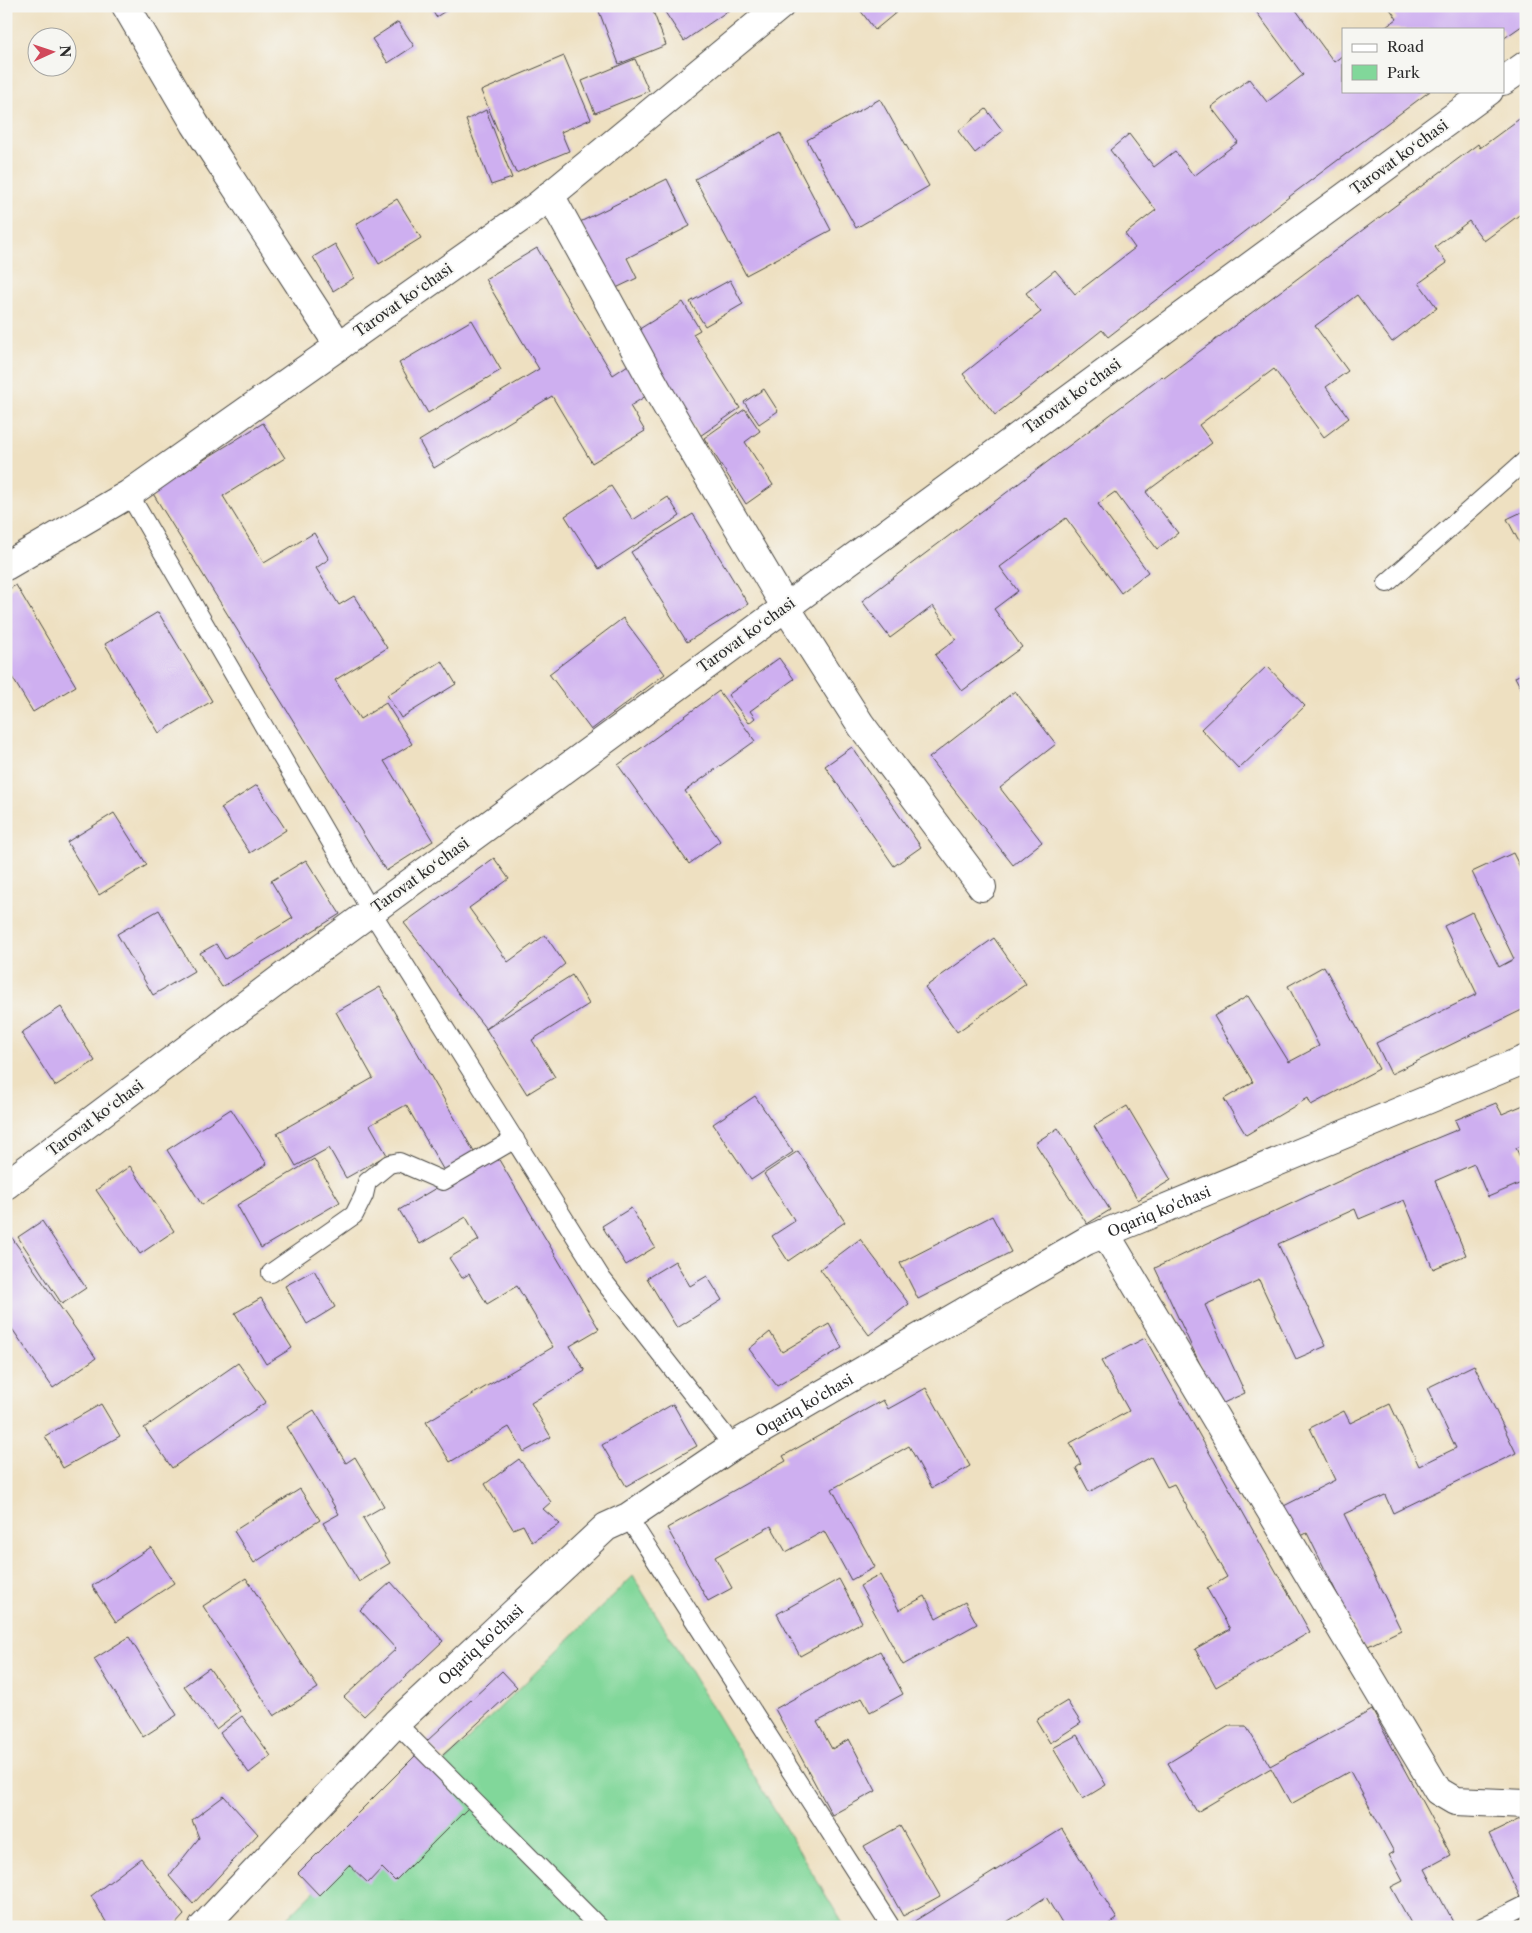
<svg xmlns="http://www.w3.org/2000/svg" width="1532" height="1933" font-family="'Libre Caslon Text',serif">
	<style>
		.green { fill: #81d79a; stroke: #568162 }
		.building { fill: #ceaff0 }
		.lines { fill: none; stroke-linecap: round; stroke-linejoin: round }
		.lane-casing { stroke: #484642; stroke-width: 20 }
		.street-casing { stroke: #484642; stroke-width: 30 }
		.lane { stroke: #fff; stroke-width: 18 }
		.street { stroke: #fff; stroke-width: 28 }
		.labels { text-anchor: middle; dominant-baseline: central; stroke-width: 4; stroke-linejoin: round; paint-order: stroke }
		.street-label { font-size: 15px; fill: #2b2b2b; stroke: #f6f6f2 }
	</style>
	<rect width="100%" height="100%" fill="#f6f6f2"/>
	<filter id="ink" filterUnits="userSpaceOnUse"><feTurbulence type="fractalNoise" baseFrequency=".02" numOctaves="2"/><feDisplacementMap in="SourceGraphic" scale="10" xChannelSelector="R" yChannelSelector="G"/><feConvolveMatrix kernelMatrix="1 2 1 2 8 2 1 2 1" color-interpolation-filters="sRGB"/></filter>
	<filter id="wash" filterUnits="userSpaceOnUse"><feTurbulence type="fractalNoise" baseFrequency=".0096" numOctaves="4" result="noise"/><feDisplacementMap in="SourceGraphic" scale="20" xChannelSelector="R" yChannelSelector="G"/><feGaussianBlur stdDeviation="1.12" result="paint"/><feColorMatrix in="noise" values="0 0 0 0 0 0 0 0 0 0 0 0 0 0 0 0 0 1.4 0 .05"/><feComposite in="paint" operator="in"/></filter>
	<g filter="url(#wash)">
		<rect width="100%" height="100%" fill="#eee0c1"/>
		<path class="green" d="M633 1576 845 1927H278Z"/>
		<g id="blocks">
			<g class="building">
				<path d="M430 6H453L436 17Z"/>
				<path d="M597 6H651L666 45 619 64Z"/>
				<path d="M661 6H735L684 41Z"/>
				<path d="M857 6H904L875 30Z"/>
				<path d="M1252 6H1293L1334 62 1343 55V91H1430L1298 190 1108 337 1102 330 995 415 963 374 1041 312 1026 293 1055 270 1075 294 1135 248 1125 234 1156 210 1110 150 1129 134 1154 167 1175 151 1194 176 1238 142 1211 107 1249 79 1267 102 1303 75Z"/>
				<path d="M1388 6H1526V23L1503 39V29H1383L1397 19Z"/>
				<path d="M398 22 414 46 388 63 372 39Z"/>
				<path d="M564 56 591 119 561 132 569 151 516 173 481 91Z"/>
				<path d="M635 59 649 91 595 113 582 81Z"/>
				<path d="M880 99 929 186 856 228 807 140Z"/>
				<path d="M986 109 1003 131 975 153 958 131Z"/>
				<path d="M486 110 512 178 491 185 466 120Z"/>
				<path d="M1526 114V204L1523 206 1526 210 1484 241 1469 221 1435 247 1447 263 1419 283 1437 308 1392 342 1357 295 1315 326 1348 371 1326 387 1349 418 1324 437 1274 369 1199 425 1212 443 1146 492 1178 533 1157 549 1115 492 1098 504 1148 572 1121 593 1066 518 1000 567 1018 591 994 609 1022 647 962 691 935 655 956 639 933 606 890 638 862 601 1162 376 1164 378 1478 144 1480 148Z"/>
				<path d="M780 133 831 230 746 275 695 179Z"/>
				<path d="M667 179 690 226 627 258 637 278 614 289 580 222Z"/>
				<path d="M397 199 421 238 379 264 356 224Z"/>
				<path d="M335 244 354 278 333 291 313 257Z"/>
				<path d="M537 248 613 375 628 365 646 396 630 406 645 431 592 463 552 396 434 468 419 441 539 369 485 279Z"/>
				<path d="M730 280 743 304 705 326 690 302Z"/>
				<path d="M683 302 700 330 693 334 740 408 700 436 633 333Z"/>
				<path d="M472 320 501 370 428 413 399 363Z"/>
				<path d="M764 389 778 411 759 424 744 402Z"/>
				<path d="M745 409 760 431 745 442 773 485 746 504 704 438Z"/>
				<path d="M263 423 285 458 223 496 264 563 314 533 329 559 316 568 339 605 354 596 387 648 335 680 360 719 386 703 412 744 384 761 433 841 386 871 152 492Z"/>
				<path d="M611 486 633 520 668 497 680 516 599 569 565 516Z"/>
				<path d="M1526 510V555L1507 519Z"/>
				<path d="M693 514 748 604 687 642 631 552Z"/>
				<path d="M16 585 76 686 33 712 6 667V591Z"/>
				<path d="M158 612 212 701 159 733 105 644Z"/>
				<path d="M623 618 665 674 591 730 549 674Z"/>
				<path d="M779 658 794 679 750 711 755 718 749 723 728 695Z"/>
				<path d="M442 661 456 684 401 718 387 695Z"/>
				<path d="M1267 666 1305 706 1239 769 1201 729Z"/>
				<path d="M1526 672V698L1515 677Z"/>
				<path d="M719 691 755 741 685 791 720 841 689 864 618 765Z"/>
				<path d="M1015 691 1056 744 1000 788 1042 842 1013 865 929 758Z"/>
				<path d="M852 747 921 847 894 866 825 766Z"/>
				<path d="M257 785 286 830 250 853 221 808Z"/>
				<path d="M114 813 147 865 99 895 67 842Z"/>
				<path d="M1513 853 1526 879V1008L1391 1074 1376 1043 1477 994 1444 926 1472 912 1499 967 1514 959 1472 872Z"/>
				<path d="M494 858 509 879 469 908 508 962 545 935 565 964 486 1029 572 975 589 1004 532 1040 555 1077 527 1094 486 1029 404 923Z"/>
				<path d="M306 860 340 914 222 987 200 953 216 944 225 959 293 918 271 881Z"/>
				<path d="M159 910 194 971 153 995 117 934Z"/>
				<path d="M994 938 1026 984 957 1032 925 987Z"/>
				<path d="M1324 966 1379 1069 1311 1105 1308 1098 1246 1135 1224 1099 1253 1082 1214 1016 1248 996 1289 1062 1319 1046 1288 986Z"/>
				<path d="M380 987 478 1159 447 1176 406 1105 370 1125 387 1155 346 1178 329 1148 296 1166 277 1133 373 1078 336 1012Z"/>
				<path d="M61 1007 95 1061 55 1086 21 1033Z"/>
				<path d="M755 1096 793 1152 751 1180 713 1124Z"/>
				<path d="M1496 1103 1502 1114 1526 1104V1144L1516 1148 1526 1171V1181L1488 1197 1474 1164 1435 1181 1466 1255 1433 1269 1404 1200 1359 1219 1355 1209 1278 1244 1326 1346 1296 1359 1259 1280 1205 1305 1245 1393 1219 1405 1155 1268 1386 1159 1459 1129 1455 1120Z"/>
				<path d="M1127 1106 1171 1180 1138 1200 1094 1126Z"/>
				<path d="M231 1109 267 1164 202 1205 167 1150Z"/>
				<path d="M1058 1128 1110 1210 1087 1224 1035 1143Z"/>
				<path d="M798 1151 845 1222 788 1261 772 1236 795 1221 764 1174Z"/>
				<path d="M495 1153 599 1329 570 1346 585 1371 531 1403 551 1437 524 1452 509 1427 450 1462 426 1422 553 1347 517 1286 487 1304 469 1274 462 1278 449 1258 479 1240 466 1217 420 1244 399 1210Z"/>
				<path d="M314 1159 340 1202 261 1248 237 1205Z"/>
				<path d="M130 1166 174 1231 140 1254 96 1190Z"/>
				<path d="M631 1208 655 1247 626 1265 602 1226Z"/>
				<path d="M992 1216 1011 1252 918 1299 900 1263Z"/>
				<path d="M42 1221 86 1288 62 1304 18 1237Z"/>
				<path d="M10 1235 96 1358 53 1388 6 1320V1238Z"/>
				<path d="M860 1239 909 1304 869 1335 820 1269Z"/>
				<path d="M675 1261 690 1286 707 1276 722 1300 677 1328 647 1278Z"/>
				<path d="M314 1270 335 1307 307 1324 285 1286Z"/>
				<path d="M261 1298 292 1348 266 1364 235 1313Z"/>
				<path d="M829 1324 842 1348 777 1386 749 1349 770 1332 782 1352Z"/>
				<path d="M1145 1338 1310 1632 1216 1687 1195 1649 1230 1629 1207 1589 1227 1577 1174 1484 1167 1487 1151 1457 1089 1492 1076 1468 1081 1464 1070 1443 1129 1411 1101 1361Z"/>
				<path d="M238 1363 266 1402 172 1468 144 1428Z"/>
				<path d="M1474 1365 1516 1453 1393 1513 1385 1495 1344 1514 1401 1630 1364 1648 1307 1533 1293 1540 1278 1509 1335 1480 1310 1428 1344 1411 1350 1423 1390 1404 1419 1466 1456 1448 1427 1388Z"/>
				<path d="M926 1388 970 1466 932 1488 909 1446 832 1489 875 1567 851 1580 824 1531 786 1552 771 1526 715 1557 732 1588 708 1601 667 1528 786 1461 783 1456 883 1400 888 1409Z"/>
				<path d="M101 1404 120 1436 63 1468 45 1436Z"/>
				<path d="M673 1404 697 1446 626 1486 602 1445Z"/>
				<path d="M314 1410 346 1463 355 1457 384 1506 363 1518 390 1563 359 1582 323 1523 339 1514 287 1427Z"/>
				<path d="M519 1459 551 1502 543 1509 560 1524 532 1542 523 1525 513 1529 485 1484Z"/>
				<path d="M300 1489 320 1520 254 1563 234 1531Z"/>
				<path d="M151 1547 174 1583 116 1622 92 1586Z"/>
				<path d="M880 1575 899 1610 925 1596 936 1618 965 1602 977 1624 903 1665 860 1586Z"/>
				<path d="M246 1578 318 1688 274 1716 203 1606Z"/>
				<path d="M839 1579 862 1622 800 1656 777 1614Z"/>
				<path d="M391 1582 443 1641 364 1716 344 1697 396 1649 360 1610Z"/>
				<path d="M129 1637 177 1715 143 1737 94 1659Z"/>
				<path d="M880 1651 903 1694 870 1712 862 1698 817 1722 832 1749 849 1739 876 1791 832 1815 775 1709Z"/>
				<path d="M209 1668 240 1711 216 1729 184 1686Z"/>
				<path d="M502 1671 517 1687 441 1757 427 1741Z"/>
				<path d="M1067 1701 1081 1723 1050 1743 1036 1720Z"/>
				<path d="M1372 1710 1451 1855 1425 1869 1455 1926 1453 1927H1413L1391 1887 1403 1881 1389 1855 1394 1852 1350 1771 1291 1804 1271 1768 1197 1812 1168 1763 1229 1726H1246L1270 1766Z"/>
				<path d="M242 1716 271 1756 249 1773 220 1733Z"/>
				<path d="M1077 1735 1106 1785 1083 1799 1053 1748Z"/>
				<path d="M416 1755 468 1808 395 1881 382 1868 368 1883 349 1865 319 1895 298 1873Z"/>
				<path d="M224 1796 258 1834 193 1904 169 1876 199 1838 192 1820Z"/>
				<path d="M1526 1816V1897L1521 1899 1489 1834Z"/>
				<path d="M900 1826 940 1896 903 1916 864 1846Z"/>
				<path d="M1062 1829 1117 1919 1105 1927H1064L1046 1897 999 1927H905Z"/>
				<path d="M141 1858 184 1915 173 1927H109L91 1896Z"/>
			</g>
		</g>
	</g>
	<g filter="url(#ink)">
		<use href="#blocks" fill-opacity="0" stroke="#484642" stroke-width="1"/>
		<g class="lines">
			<defs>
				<g id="lane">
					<path d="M129 494 371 911 602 1279 733 1446"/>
					<path d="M1387 583 1526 460"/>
					<path d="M271 1273 354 1215 364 1195 367 1182 389 1164 399 1162 443 1181 515 1139"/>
					<path d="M628 1517 889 1924"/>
					<path d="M396 1723 599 1927"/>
					<path d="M1482 1927 1526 1905"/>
				</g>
				<g id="street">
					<path d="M126 6 195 124 339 346"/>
					<path d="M1503 81 1526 65"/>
					<path d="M550 195 659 393 785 606 861 725 982 887"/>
					<path d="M6 566 129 494 536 207 780 6"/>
					<path d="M6 1185 320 949 1489 91"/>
					<path d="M1105 1233 1438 1791 1455 1801 1526 1804"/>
					<path id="s1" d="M203 1927 396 1723 606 1527 628 1517 733 1446 1086 1241 1526 1059"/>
				</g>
			</defs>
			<use href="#lane" class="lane-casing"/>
			<use href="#street" class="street-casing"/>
			<use href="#lane" class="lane"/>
			<use href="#street" class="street"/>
		</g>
	</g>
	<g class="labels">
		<g class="street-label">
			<text transform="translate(1399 157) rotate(-36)">Tarovat koʻchasi</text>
			<text transform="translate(403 300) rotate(-35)">Tarovat koʻchasi</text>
			<text transform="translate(1072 396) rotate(-36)">Tarovat koʻchasi</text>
			<text transform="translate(746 635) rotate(-36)">Tarovat koʻchasi</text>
			<text transform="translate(420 875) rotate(-36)">Tarovat koʻchasi</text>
			<text transform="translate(95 1118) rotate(-37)">Tarovat koʻchasi</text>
			<text stroke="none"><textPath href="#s1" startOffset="1206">Oqariq ko'chasi</textPath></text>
			<text stroke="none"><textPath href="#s1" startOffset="801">Oqariq ko'chasi</textPath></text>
			<text stroke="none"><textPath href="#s1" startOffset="396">Oqariq ko'chasi</textPath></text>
		</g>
	</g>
	<rect width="1532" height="1933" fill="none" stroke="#f6f6f2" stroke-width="25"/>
	<rect x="1342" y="28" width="162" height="65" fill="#f6f6f2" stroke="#a5a5a2"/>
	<rect x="1352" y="44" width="25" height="8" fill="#ffffff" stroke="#a5a5a2"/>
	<text x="1387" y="52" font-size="15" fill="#2b2b2b">Road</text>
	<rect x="1352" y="65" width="25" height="15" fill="#81d79a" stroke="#a5a5a2"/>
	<text x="1387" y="78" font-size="15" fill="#2b2b2b">Park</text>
	<g transform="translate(52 52) rotate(87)"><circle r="24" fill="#f6f6f2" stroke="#a5a5a2"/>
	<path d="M0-4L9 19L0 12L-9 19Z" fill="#d1495b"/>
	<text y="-8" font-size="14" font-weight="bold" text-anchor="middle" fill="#2b2b2b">N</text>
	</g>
</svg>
